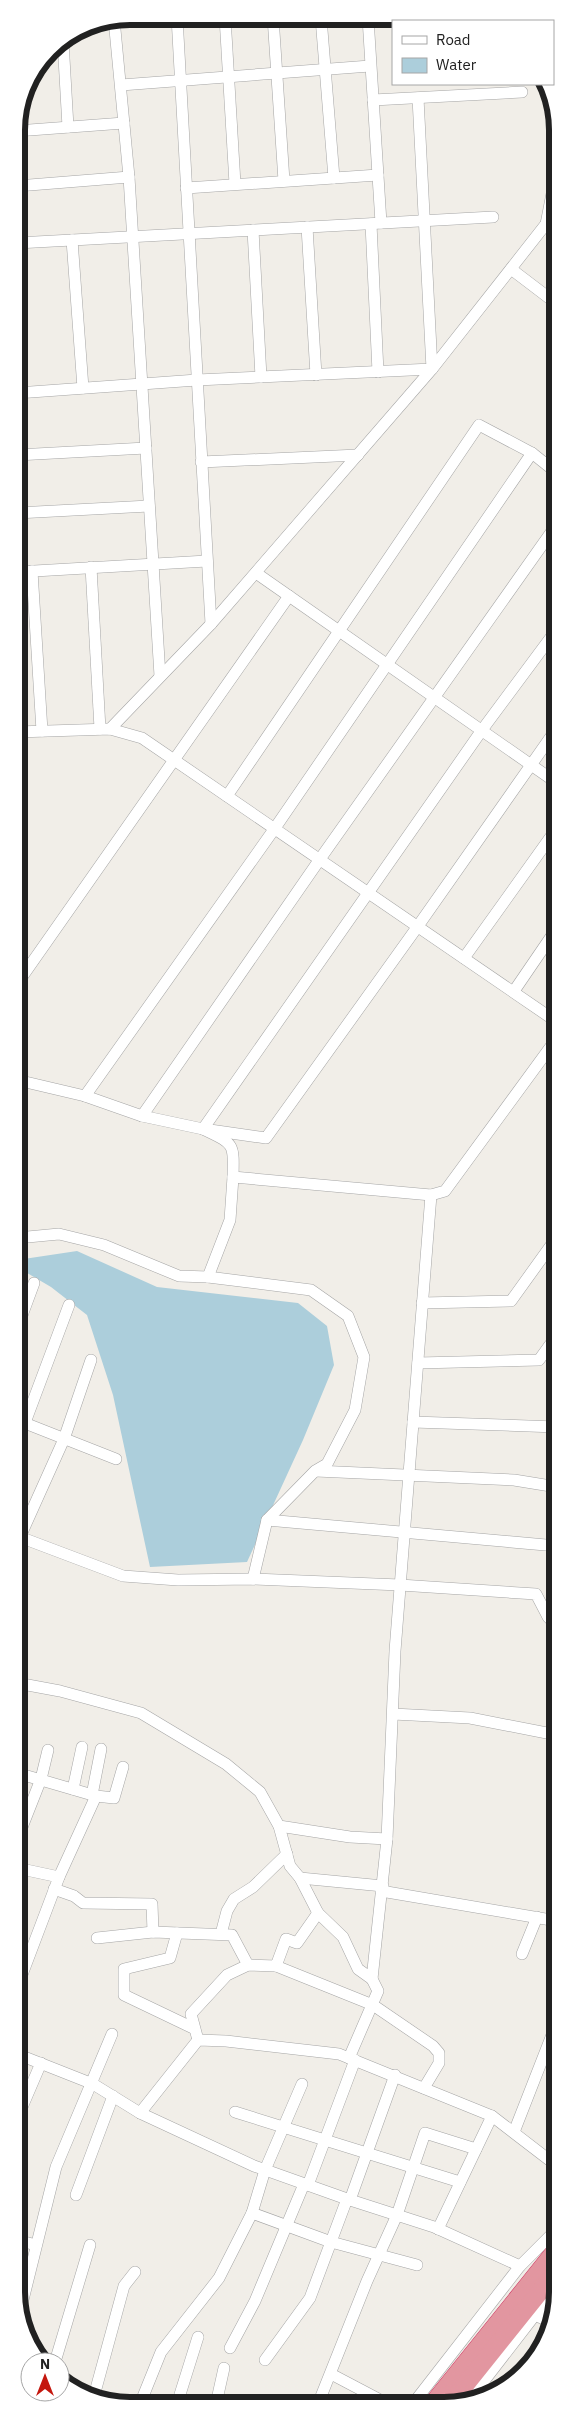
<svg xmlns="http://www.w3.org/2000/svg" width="574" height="2422" font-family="'IBM Plex Sans',sans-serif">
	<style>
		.water { fill: #accedb }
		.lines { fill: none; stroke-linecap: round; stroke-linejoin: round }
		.minor-casing { stroke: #a5a5a5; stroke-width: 12 }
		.highway-casing { stroke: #d03462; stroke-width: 19 }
		.minor { stroke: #fff; stroke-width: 11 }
		.highway { stroke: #e296a0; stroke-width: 18 }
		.rim { fill: none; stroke: #212121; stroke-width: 6 }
	</style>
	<rect width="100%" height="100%" fill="#f1eee8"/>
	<path class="water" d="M77 1251 157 1287 298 1303 327 1326 334 1365 303 1440 247 1562 150 1567 113 1395 87 1315 51 1287 17 1267V1260Z"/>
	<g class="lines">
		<defs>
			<g id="minor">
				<path d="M177 17 211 624"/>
				<path d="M225 17 235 184"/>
				<path d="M273 17 284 181"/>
				<path d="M321 18 334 178"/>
				<path d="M368 18 381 223"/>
				<path d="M63 41 68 127"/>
				<path d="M121 85 370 66"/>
				<path d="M373 100 522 92"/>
				<path d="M16 131 124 123"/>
				<path d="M129 177 160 676"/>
				<path d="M17 186 129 177 114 19"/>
				<path d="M186 188 378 175"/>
				<path d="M371 224 378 372"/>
				<path d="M546 224 557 168"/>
				<path d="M307 227 316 375"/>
				<path d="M253 230 261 377"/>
				<path d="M72 240 83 388"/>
				<path d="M17 243 493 217"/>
				<path d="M511 269 557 304"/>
				<path d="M17 393 197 380 432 369 418 98"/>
				<path d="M17 455 146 448"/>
				<path d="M201 462 358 455"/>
				<path d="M17 513 149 506"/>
				<path d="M91 567 100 729"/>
				<path d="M32 571 42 731"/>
				<path d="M17 572 207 561"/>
				<path d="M256 573 557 783"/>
				<path d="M557 629 482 730 203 1129C234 1144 234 1142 233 1177L431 1195 445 1191 557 1038"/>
				<path d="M110 729 211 624 432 369 546 224 557 231"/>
				<path d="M17 732 110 729 142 738 557 1022"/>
				<path d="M227 796 479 425 532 453 557 473"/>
				<path d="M464 958 557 828"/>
				<path d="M17 984 289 596"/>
				<path d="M514 991 557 928"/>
				<path d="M17 1080 85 1096 142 1116 203 1129 266 1138 418 926 557 728"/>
				<path d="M85 1096 275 828 532 453"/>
				<path d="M142 1116 320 859 557 524"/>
				<path d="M233 1177 230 1220 208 1277 311 1290 348 1316 364 1357 355 1410 327 1464 315 1471 267 1520 253 1579"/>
				<path d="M17 1238 59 1234 104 1245 179 1276 208 1277"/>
				<path d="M422 1303 511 1301 557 1237"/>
				<path d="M17 1329 34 1283"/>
				<path d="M418 1363 539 1360 557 1335"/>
				<path d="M17 1420 116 1459"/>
				<path d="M413 1422 557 1427"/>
				<path d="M17 1444 69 1305"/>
				<path d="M316 1471 514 1480 557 1487"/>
				<path d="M267 1520 557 1546"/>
				<path d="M17 1536 123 1576 178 1580 253 1579 400 1585 536 1594 548 1617 557 1626"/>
				<path d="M17 1554 20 1537 64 1439 91 1360"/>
				<path d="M17 1683 60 1691 141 1713 226 1764 260 1792 279 1826 290 1866 300 1878 318 1913"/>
				<path d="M393 1714 470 1718 557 1735"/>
				<path d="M17 1749 20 1738"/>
				<path d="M17 1773 96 1796 114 1798 123 1767"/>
				<path d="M73 1789 82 1747"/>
				<path d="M92 1795 101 1749"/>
				<path d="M279 1826 350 1837 387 1839"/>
				<path d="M17 1840 41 1779 48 1750"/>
				<path d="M17 1868 59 1877"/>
				<path d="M300 1878 383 1886"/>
				<path d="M54 1889 74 1896 83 1903 152 1904 153 1932"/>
				<path d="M381 1891 557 1921"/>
				<path d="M177 1933 170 1958 124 1969V1995L193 2028"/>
				<path d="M221 1934 227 1911 234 1899 253 1887 287 1854"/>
				<path d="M97 1938 153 1932 232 1935 248 1965"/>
				<path d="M522 1954 537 1917"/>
				<path d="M276 1966 373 2005 433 2046 439 2053V2063L424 2088"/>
				<path d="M17 1988 59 1877 96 1796"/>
				<path d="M198 2040 191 2014 227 1975 248 1965 276 1966 286 1939 297 1943 318 1913 343 1937 358 1969 372 1979 387 1839 395 1651 431 1195"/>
				<path d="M17 2054 93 2084 140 2113 254 2166 347 2199 434 2227 520 2266"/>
				<path d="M349 2058 378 1991 372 1979"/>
				<path d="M235 2112 460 2182"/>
				<path d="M140 2113 198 2040 226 2041 339 2054 492 2116 438 2229"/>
				<path d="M492 2116 557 2166"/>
				<path d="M17 2119 41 2063"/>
				<path d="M514 2132 557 2022"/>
				<path d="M308 2185 355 2060"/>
				<path d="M76 2195 113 2096"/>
				<path d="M350 2200 395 2075"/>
				<path d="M252 2213 331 2242 417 2265"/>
				<path d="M17 2240 36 2245"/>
				<path d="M20 2312 56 2167 112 2034"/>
				<path d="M535 2315 548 2321"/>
				<path d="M230 2348 255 2301 304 2184"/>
				<path d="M265 2360 310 2298 347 2199"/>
				<path d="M55 2362 90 2245"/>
				<path d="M331 2374 388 2404"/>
				<path d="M94 2396 124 2286 135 2272"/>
				<path d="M467 2403 535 2315 558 2293"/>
				<path d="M140 2404 161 2352 219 2278 252 2213 265 2170 302 2084"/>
				<path d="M177 2404 198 2337"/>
				<path d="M216 2404 224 2368"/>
				<path d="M318 2404 367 2281 397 2215 425 2133 476 2149"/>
				<path d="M412 2405 520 2266 557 2229"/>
			</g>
			<g id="highway">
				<path d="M432 2405 558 2248"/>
				<path d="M449 2405 558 2269"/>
			</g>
		</defs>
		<use href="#minor" class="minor-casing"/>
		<use href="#highway" class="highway-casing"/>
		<use href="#minor" class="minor"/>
		<use href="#highway" class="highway"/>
	</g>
	<path d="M0 0H574V2422H0ZM130 25H444A105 105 0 0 1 549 130V2292A105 105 0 0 1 444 2397H130A105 105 0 0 1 25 2292V130A105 105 0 0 1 130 25Z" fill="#fff" fill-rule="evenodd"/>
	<path class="rim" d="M130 25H444A105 105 0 0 1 549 130V2292A105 105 0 0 1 444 2397H130A105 105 0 0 1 25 2292V130A105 105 0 0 1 130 25Z"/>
	<rect x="392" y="20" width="162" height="65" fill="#ffffff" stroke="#a6a6a6"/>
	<rect x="402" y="36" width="25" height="8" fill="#ffffff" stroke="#a6a6a6"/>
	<text x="436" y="45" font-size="15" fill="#212121">Road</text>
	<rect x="402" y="58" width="25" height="15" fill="#accedb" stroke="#a6a6a6"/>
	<text x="436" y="70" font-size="15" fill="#212121">Water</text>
	<g transform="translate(45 2377)"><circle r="24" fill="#ffffff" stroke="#a6a6a6"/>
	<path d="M0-4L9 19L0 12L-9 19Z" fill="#c4170e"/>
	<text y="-8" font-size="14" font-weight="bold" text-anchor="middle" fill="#212121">N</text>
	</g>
</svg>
